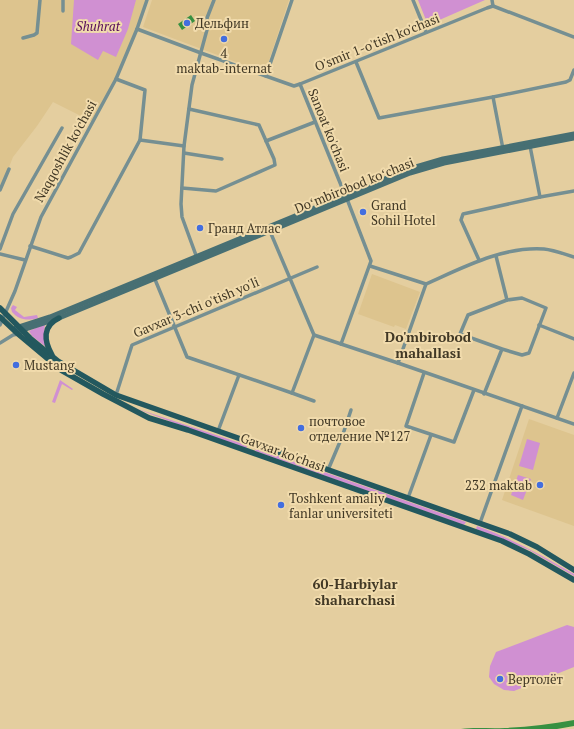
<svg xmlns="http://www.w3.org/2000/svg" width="574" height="729" font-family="'PT Serif',serif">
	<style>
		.built { fill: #ddc48e }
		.green { fill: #d090d2 }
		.water { fill: #379041 }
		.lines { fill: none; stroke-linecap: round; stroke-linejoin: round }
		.street { stroke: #758f92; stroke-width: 3.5 }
		.secondary { stroke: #476f73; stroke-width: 5 }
		.primary { stroke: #23585e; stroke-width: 5.5 }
		.poi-dot { fill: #436edf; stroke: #f1dbac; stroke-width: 1.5 }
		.labels { text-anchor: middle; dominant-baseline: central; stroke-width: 4; stroke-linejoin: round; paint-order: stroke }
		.poi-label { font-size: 13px; fill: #413825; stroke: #f1dbac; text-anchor: start }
		.park-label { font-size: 13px; font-style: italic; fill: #550b59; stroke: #f1dbac }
		.street-label { font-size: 13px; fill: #413825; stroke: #f1dbac }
		.neighbourhood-label { font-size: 14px; font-weight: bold; fill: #413825; stroke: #f1dbac }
	</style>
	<rect width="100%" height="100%" fill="#e4ce9f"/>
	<g class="built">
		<path d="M0 0H147L116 79 93 122 53 102 37 126 13 157 0 190Z"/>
		<path d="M152 0H289L265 73 143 27Z"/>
		<path d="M372 274 420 292 406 329 395 325 394 327 358 314Z"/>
		<path d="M529 419 574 435V526L502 500Z"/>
	</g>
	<g class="green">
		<path d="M74 0H136L128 29 116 57 103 51 98 60 71 44Z"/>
		<path d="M418 0H485L428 25Z"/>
		<path d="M13 305 17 307 15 310 24 317 37 315 38 318C27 321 19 320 12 312L11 308Z"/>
		<path d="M45 324 44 332 46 347 32 336 29 331Z"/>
		<path d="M60 380 73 389 72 390 62 384 55 403 52 402Z"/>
		<path d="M135 408 246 445 247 447 246 448 190 429Z"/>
		<path d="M527 439 540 443 533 470 519 466Z"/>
		<path d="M256 448 466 522 464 525 255 451Z"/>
		<path d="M518 475 531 479 523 500 511 495Z"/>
		<path d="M477 526C513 539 541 555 574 574V576L529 550 476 529Z"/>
		<path d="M567 625 574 627V667L514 691 504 690 494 684 489 677 490 666 496 652Z"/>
	</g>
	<g class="water">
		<path d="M191 15 195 21 182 30 178 24Z"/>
		<path d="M574 720V726L557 729H461C476 727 490 729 505 728 528 727 551 724 574 720Z"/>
	</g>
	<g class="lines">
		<g class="street">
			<path d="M413 0 426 32"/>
			<path d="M492 0 493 6"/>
			<path d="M63 11V0"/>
			<path d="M137 29 201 53 294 86 300 84 345 195"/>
			<path d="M23 38 34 35 37 33 40 0"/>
			<path d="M356 62 379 118 493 97 566 82 570 80 574 70"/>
			<path d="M266 76 292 0"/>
			<path d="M300 84 487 8 493 6 574 37"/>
			<path d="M493 97 503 149"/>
			<path d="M140 140 184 146"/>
			<path d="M266 141 315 122"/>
			<path d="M530 146 540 197"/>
			<path d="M184 153 222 159"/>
			<path d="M182 188 216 191 275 165 274 159 259 125 189 109"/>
			<path d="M0 190 9 169"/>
			<path d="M30 246 68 258 71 257 79 253 140 140 145 90 116 79"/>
			<path d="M0 249 13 214 62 128"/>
			<path d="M0 254 25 260"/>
			<path d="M496 256 507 300"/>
			<path d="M197 258 182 217 181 204 184 146 192 85 208 26 207 18 214 0"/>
			<path d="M479 260 461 220 463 214 540 197 574 191"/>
			<path d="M370 266 426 284C462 268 503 246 544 249 554 250 564 254 574 257"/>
			<path d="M154 277 187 357 292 393 314 335 269 229"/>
			<path d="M0 325 15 291 41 217 116 79 137 29 147 0"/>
			<path d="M539 325 574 339"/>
			<path d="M314 335 398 363 574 424"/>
			<path d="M0 343 13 335 18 334"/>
			<path d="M341 344 371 261 347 199"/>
			<path d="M398 363 426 284"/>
			<path d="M424 373 406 426 454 442 474 390"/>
			<path d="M292 393 314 401"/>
			<path d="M484 394 502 349 522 355 529 353 546 308 522 298 507 300 468 315 460 334 502 349"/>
			<path d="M116 395 132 345 317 267"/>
			<path d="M557 418 574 373"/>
			<path d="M218 431 239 375"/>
			<path d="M328 470 342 437 351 410"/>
			<path d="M408 498 431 435"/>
			<path d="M480 523 522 406"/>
		</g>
		<g class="secondary">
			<path d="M16 328 50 317 409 169 443 159 574 134"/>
			<path d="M20 332 28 328 59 318 410 173 444 163 574 138"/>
		</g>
		<g class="primary">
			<path d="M0 308 30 338 58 361 116 395 510 534 537 547 574 570"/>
			<path d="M0 317 18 334 61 370 103 394 149 418 188 430 502 541 529 554 574 580"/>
			<path d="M52 355C44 341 42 326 59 318"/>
		</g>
	</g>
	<g class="poi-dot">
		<circle cx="187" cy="23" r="4"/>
		<circle cx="224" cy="39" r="4"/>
		<circle cx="363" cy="212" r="4"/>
		<circle cx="200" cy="228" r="4"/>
		<circle cx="16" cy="365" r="4"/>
		<circle cx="301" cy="428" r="4"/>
		<circle cx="540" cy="485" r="4"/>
		<circle cx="281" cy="505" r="4"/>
		<circle cx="500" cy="679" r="4"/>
	</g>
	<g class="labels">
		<g class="poi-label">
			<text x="195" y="23">Дельфин</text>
			<text x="224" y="53" text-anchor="middle">4<tspan x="224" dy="15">maktab-internat</tspan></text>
			<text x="371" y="205">Grand<tspan x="371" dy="15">Sohil Hotel</tspan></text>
			<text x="208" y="228">Гранд Атлас</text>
			<text x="24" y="365">Mustang</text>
			<text x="309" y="421">почтовое<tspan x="309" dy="15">отделение №127</tspan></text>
			<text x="532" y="485" text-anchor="end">232 maktab</text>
			<text x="289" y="498">Toshkent amaliy<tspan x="289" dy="15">fanlar universiteti</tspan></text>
			<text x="508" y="679">Вертолёт</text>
		</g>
		<g class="park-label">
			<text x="98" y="26">Shuhrat</text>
		</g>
		<g class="street-label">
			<text transform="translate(377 42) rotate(-22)">O'smir 1-o'tish ko'chasi</text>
			<text transform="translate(329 130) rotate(68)">Sanoat ko'chasi</text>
			<text transform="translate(65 151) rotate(-61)">Naqqoshlik ko'chasi</text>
			<text transform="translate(354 185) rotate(-22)">Doʻmbirobod koʻchasi</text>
			<text transform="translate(196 307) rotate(-23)">Gavxar 3-chi o'tish yo'li</text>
			<text transform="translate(283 452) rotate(20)">Gavxar ko'chasi</text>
		</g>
		<g class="neighbourhood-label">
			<text x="428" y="336">Do'mbirobod<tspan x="428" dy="16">mahallasi</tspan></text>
			<text x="355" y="583">60-Harbiylar<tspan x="355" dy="16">shaharchasi</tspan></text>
		</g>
	</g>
</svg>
